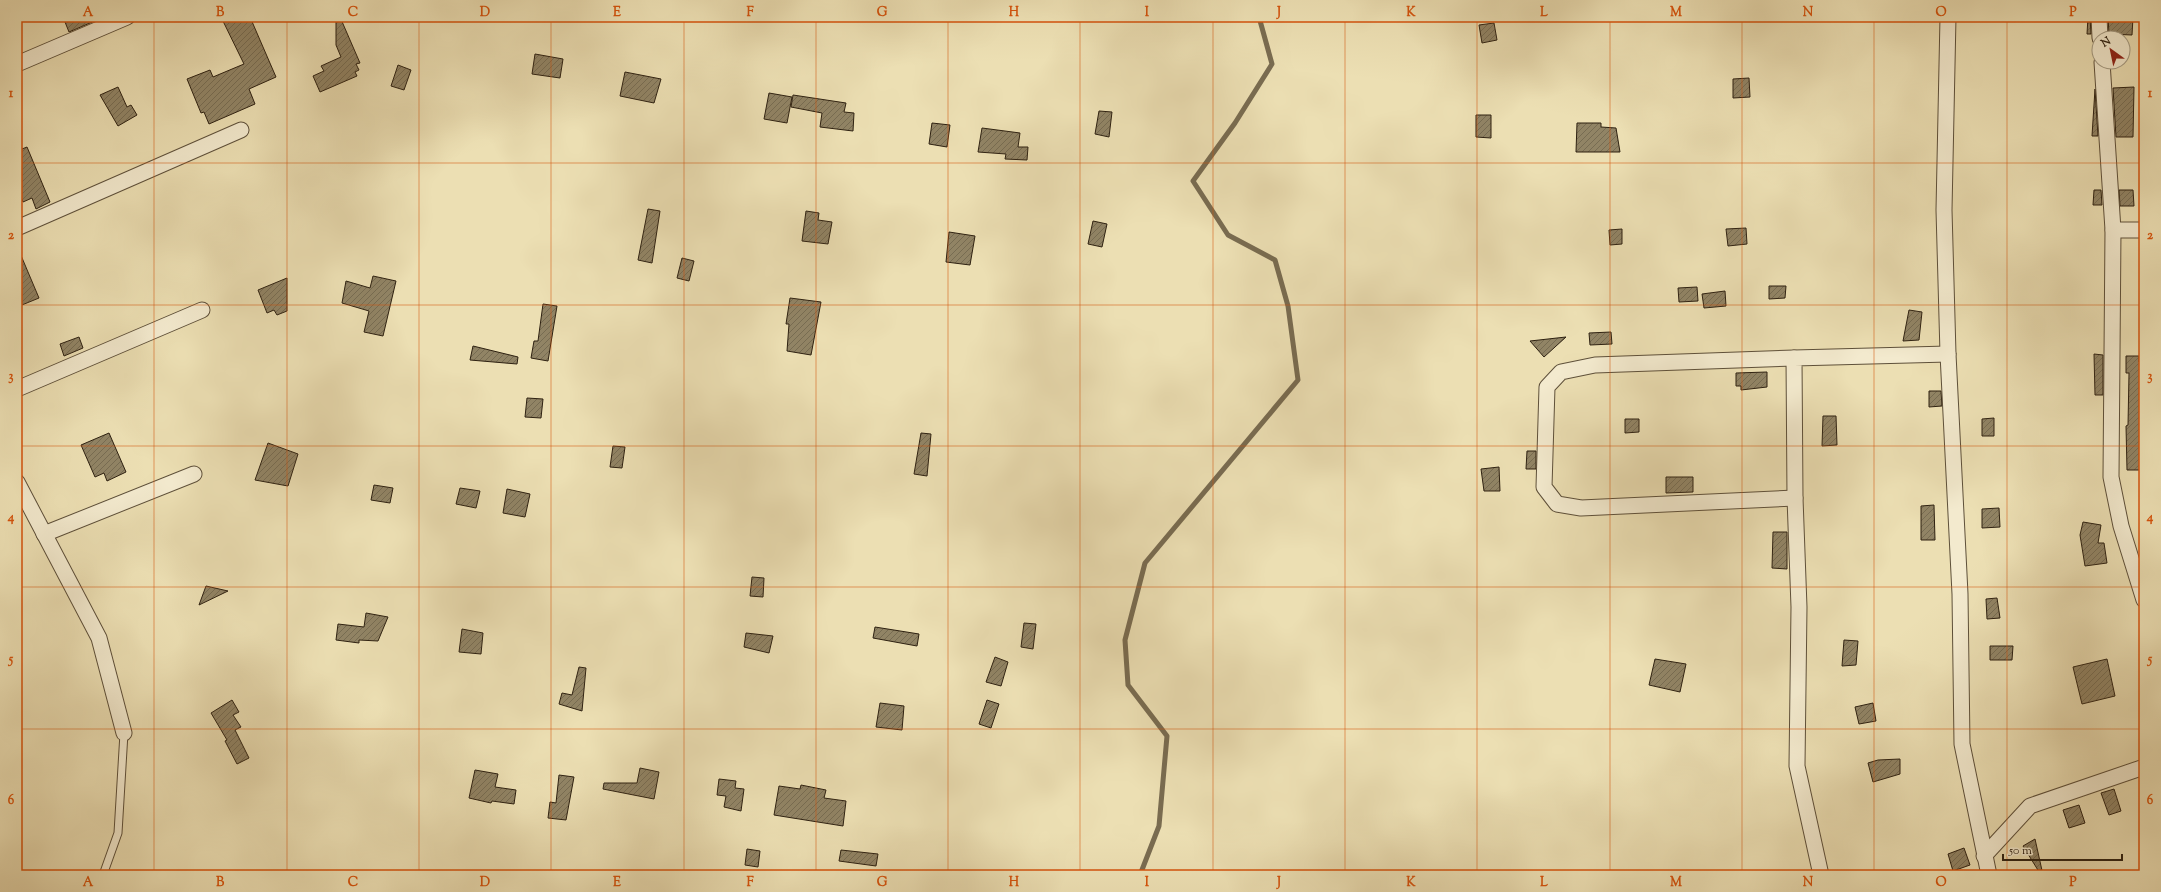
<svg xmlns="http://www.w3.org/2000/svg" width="2161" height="892" font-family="'Sorts Mill Goudy',serif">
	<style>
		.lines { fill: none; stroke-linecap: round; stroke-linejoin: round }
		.stream { stroke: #796c51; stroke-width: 5 }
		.building { fill: url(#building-hatch); stroke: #2e2111 }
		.lane-casing { stroke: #5e503a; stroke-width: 9 }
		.street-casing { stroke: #5e503a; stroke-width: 17 }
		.lane { stroke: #f3eace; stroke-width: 7 }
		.street { stroke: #f3eace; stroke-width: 15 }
		.grid { fill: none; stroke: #d5530c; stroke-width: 1; stroke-opacity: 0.55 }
		.neatline { fill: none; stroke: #d5530c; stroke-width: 1.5 }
		.grid-label { font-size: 13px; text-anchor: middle; font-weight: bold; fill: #d5530c }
	</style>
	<defs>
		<pattern id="building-hatch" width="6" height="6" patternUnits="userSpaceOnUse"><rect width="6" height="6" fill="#918465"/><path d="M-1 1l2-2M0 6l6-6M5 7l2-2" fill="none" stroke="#776c52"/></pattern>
	</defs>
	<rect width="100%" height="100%" fill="#ecdfb3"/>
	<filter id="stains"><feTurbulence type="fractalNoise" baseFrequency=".005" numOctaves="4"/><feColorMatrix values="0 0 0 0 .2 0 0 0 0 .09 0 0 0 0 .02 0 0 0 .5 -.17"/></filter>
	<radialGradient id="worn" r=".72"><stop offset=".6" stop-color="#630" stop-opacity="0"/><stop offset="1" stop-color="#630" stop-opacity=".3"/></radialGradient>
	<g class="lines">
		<path class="stream" d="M1140 875 1159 826 1167 736 1128 685 1125 640 1145 563 1298 380 1288 306 1275 260 1228 235 1193 181 1235 123 1272 64 1259 17"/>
	</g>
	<g class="building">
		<path d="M63 17H104L69 32Z"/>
		<path d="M221 17H250L276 77 249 89 255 104 209 124 204 112 201 113 187 79 210 70 213 77 244 64Z"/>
		<path d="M336 17H340L360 63 356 64 359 70 355 72 357 76 320 92 313 76 324 71 321 66 341 57 336 45Z"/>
		<path d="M2088 17H2090L2091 34H2087Z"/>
		<path d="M2108 17H2133L2132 35 2109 34Z"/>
		<path d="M1494 23 1497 40 1482 43 1479 25Z"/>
		<path d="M535 54 563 59 560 78 532 74Z"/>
		<path d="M398 65 411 70 404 90 391 86Z"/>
		<path d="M625 72 661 79 654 103 620 96Z"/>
		<path d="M1749 78 1750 97 1733 98V79Z"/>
		<path d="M118 87 127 107 131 105 137 115 118 126 100 95Z"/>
		<path d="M2134 87 2133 137H2116L2113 88Z"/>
		<path d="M2095 89 2098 136H2092Z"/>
		<path d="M769 93 792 97 787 123 764 119Z"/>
		<path d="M793 95 846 103 844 112 854 113 853 131 820 127 822 113 791 107Z"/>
		<path d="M1099 111 1112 112 1109 137 1095 134Z"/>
		<path d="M1476 115H1491V138L1476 137Z"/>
		<path d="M932 123 950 125 947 147 929 144Z"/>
		<path d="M1577 123H1601V127L1616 128 1620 152H1576Z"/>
		<path d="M982 128 1020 133 1018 147H1028L1027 160 1005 159 1006 154 978 152Z"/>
		<path d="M27 147 50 202 36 209 32 198 23 202 17 188V151Z"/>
		<path d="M2094 190H2101L2102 205H2093Z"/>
		<path d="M2119 190H2133L2134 206H2120Z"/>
		<path d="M648 209 660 211 652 263 638 260Z"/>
		<path d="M806 211 819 213 818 220 832 222 828 244 802 241Z"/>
		<path d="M1093 221 1107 224 1102 247 1088 244Z"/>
		<path d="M1746 228 1747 244 1728 246 1726 229Z"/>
		<path d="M1622 229V244L1610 245 1609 230Z"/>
		<path d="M949 232 975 236 970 265 946 262Z"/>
		<path d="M17 246 39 298 17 307Z"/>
		<path d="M682 258 694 261 689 281 677 278Z"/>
		<path d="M373 276 396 281 383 336 364 332 369 311 342 303 346 281 370 288Z"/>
		<path d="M287 278V311L277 315 274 310 267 313 258 290Z"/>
		<path d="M1769 286H1786L1785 298 1769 299Z"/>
		<path d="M1697 287 1698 301 1679 302 1678 288Z"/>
		<path d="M1725 291 1726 306 1704 308 1702 294Z"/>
		<path d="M790 298 821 302 811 355 787 351 789 324H786Z"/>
		<path d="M543 304 557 306 548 361 531 358 534 341H538Z"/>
		<path d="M1909 310 1922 312 1919 340 1903 341Z"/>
		<path d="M1611 332 1612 344 1590 345 1589 333Z"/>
		<path d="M79 337 83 348 64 356 60 344Z"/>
		<path d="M1566 337 1544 357 1530 341Z"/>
		<path d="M473 346 518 357 517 364 470 360Z"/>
		<path d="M2094 354 2103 355V395H2095Z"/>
		<path d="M2126 356H2139V362H2144V470H2127L2126 426 2128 425 2129 373H2126Z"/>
		<path d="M1767 372V387L1741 390V386H1736V373Z"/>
		<path d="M1929 391H1941L1942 406 1929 407Z"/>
		<path d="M527 398 543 399 541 418 525 417Z"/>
		<path d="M1823 416H1836L1837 445 1822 446Z"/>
		<path d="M1994 418V436H1982V419Z"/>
		<path d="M1625 419H1639V432L1625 433Z"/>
		<path d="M109 433 126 472 107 481 104 473 95 477 81 445Z"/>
		<path d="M921 433 931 434 927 476 914 474Z"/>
		<path d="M268 443 298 454 288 486 255 480Z"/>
		<path d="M613 446 625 447 622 468 610 467Z"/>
		<path d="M1527 451H1536V469H1526Z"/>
		<path d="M1499 467 1500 491H1484L1481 469Z"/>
		<path d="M1666 477H1693V492L1666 493Z"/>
		<path d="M374 485 393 488 390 503 371 500Z"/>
		<path d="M460 488 480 491 476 508 456 504Z"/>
		<path d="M507 489 530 494 525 517 503 513Z"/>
		<path d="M1934 505 1935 540H1921V506Z"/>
		<path d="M1999 508 2000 527 1982 528V509Z"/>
		<path d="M2083 522 2101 525 2098 543H2104L2107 563 2085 566 2080 535Z"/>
		<path d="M1773 532H1787V569L1772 568Z"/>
		<path d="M752 577 764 578 763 597 750 596Z"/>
		<path d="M206 586 228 591 199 605Z"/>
		<path d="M1997 598 2000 618 1987 619 1986 599Z"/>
		<path d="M366 613 388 617 378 641 359 640V643L336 640 338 624 364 627Z"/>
		<path d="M1024 623 1036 624 1033 649 1021 647Z"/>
		<path d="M875 627 919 634 917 646 873 638Z"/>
		<path d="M462 629 483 633 481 654 459 652Z"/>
		<path d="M746 633 773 636 769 653 744 647Z"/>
		<path d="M1844 640 1858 641 1856 665 1842 666Z"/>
		<path d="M1990 646H2013L2012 660H1990Z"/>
		<path d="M995 657 1008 662 1001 686 986 682Z"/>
		<path d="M1655 659 1686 664 1680 692 1649 685Z"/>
		<path d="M2107 659 2115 696 2082 704 2073 667Z"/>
		<path d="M579 667 586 668 582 711 559 704 562 693 572 695Z"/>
		<path d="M232 700 239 712 233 715 241 727 235 730 249 758 237 764 225 741 227 740 211 713Z"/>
		<path d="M987 700 999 704 991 728 979 724Z"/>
		<path d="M880 703 904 706 902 730 876 727Z"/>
		<path d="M1873 703 1876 721 1859 724 1855 707Z"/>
		<path d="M1900 759V774L1873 782 1868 763 1878 760Z"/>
		<path d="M640 768 659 772 654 799 603 789 604 783H637Z"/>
		<path d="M475 770 498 774 495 787 516 790 514 804 492 801 491 803 469 798Z"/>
		<path d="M559 775 574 777 566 820 548 818 550 802 556 803Z"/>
		<path d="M719 779 736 781 735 788 744 789 741 811 724 807 726 796 717 795Z"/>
		<path d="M801 785 826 790 824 798 846 801 843 826 774 815 779 786 800 789Z"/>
		<path d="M2114 789 2121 811 2109 815 2101 793Z"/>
		<path d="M2079 805 2085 823 2069 828 2063 810Z"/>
		<path d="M2035 839 2043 875H2041L2023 846Z"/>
		<path d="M1964 848 1970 865 1953 871 1948 854Z"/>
		<path d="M747 849 760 851 758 867 745 865Z"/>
		<path d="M841 850 878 854 876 866 839 861Z"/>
	</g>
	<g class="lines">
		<defs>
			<path id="lane" d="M103 875 118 833 124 733"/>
			<g id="street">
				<path d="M1948 17 1944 210 1948 354 1960 594 1962 744 1989 875"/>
				<path d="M2099 17 2100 38"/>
				<path d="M2102 62 2113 230 2111 477 2121 526 2144 600"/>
				<path d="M17 64 127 17"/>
				<path d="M17 228 241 130"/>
				<path d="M2113 230H2144"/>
				<path d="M1794 358 1595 365 1561 372 1547 387 1544 487 1557 504 1581 508 1795 498"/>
				<path d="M17 389 202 310"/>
				<path d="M17 482 99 638 124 733"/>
				<path d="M44 534 194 474"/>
				<path d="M1984 856 2030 806 2144 767"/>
				<path d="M1821 875 1797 766 1799 607 1795 498 1794 358 1948 354"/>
			</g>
		</defs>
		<use href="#lane" class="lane-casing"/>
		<use href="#street" class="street-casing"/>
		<use href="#lane" class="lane"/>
		<use href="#street" class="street"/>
	</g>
	<path class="grid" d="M154 17V875M287 17V875M419 17V875M551 17V875M684 17V875M816 17V875M948 17V875M1080 17V875M1213 17V875M1345 17V875M1477 17V875M1610 17V875M1742 17V875M1874 17V875M2007 17V875M17 163H2144M17 305H2144M17 446H2144M17 587H2144M17 729H2144"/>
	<rect width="2161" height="892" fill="none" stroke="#ecdfb3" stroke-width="44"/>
	<g transform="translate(2111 50) rotate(327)"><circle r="19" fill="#f3eace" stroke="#a49a82"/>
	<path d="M0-3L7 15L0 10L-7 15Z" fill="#8f2418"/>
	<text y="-6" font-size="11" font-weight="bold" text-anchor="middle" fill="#2e2111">N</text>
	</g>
	<path d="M2003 854v6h119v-6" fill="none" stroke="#2e2111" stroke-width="2"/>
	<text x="2009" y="854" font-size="12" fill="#2e2111" stroke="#f3eace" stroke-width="3" paint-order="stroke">50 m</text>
	<rect x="22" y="22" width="2117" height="848" class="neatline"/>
	<g class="grid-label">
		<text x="88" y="16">A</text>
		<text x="220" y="16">B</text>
		<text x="353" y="16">C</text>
		<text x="485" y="16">D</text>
		<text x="617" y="16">E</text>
		<text x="750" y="16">F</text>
		<text x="882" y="16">G</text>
		<text x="1014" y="16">H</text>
		<text x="1147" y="16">I</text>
		<text x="1279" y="16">J</text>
		<text x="1411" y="16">K</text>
		<text x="1544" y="16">L</text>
		<text x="1676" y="16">M</text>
		<text x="1808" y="16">N</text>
		<text x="1941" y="16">O</text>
		<text x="2073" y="16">P</text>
		<text x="11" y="97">1</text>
		<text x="2150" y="97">1</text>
		<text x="11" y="239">2</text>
		<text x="2150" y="239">2</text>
		<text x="11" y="380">3</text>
		<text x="2150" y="380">3</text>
		<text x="11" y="521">4</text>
		<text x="2150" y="521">4</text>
		<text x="11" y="663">5</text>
		<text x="2150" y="663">5</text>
		<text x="11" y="804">6</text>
		<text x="2150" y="804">6</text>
		<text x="88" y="886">A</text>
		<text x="220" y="886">B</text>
		<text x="353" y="886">C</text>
		<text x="485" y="886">D</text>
		<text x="617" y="886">E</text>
		<text x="750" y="886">F</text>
		<text x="882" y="886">G</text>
		<text x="1014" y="886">H</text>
		<text x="1147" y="886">I</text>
		<text x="1279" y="886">J</text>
		<text x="1411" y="886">K</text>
		<text x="1544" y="886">L</text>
		<text x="1676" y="886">M</text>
		<text x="1808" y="886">N</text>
		<text x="1941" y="886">O</text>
		<text x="2073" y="886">P</text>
	</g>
	<rect width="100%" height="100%" filter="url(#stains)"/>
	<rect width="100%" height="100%" fill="url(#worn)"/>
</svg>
